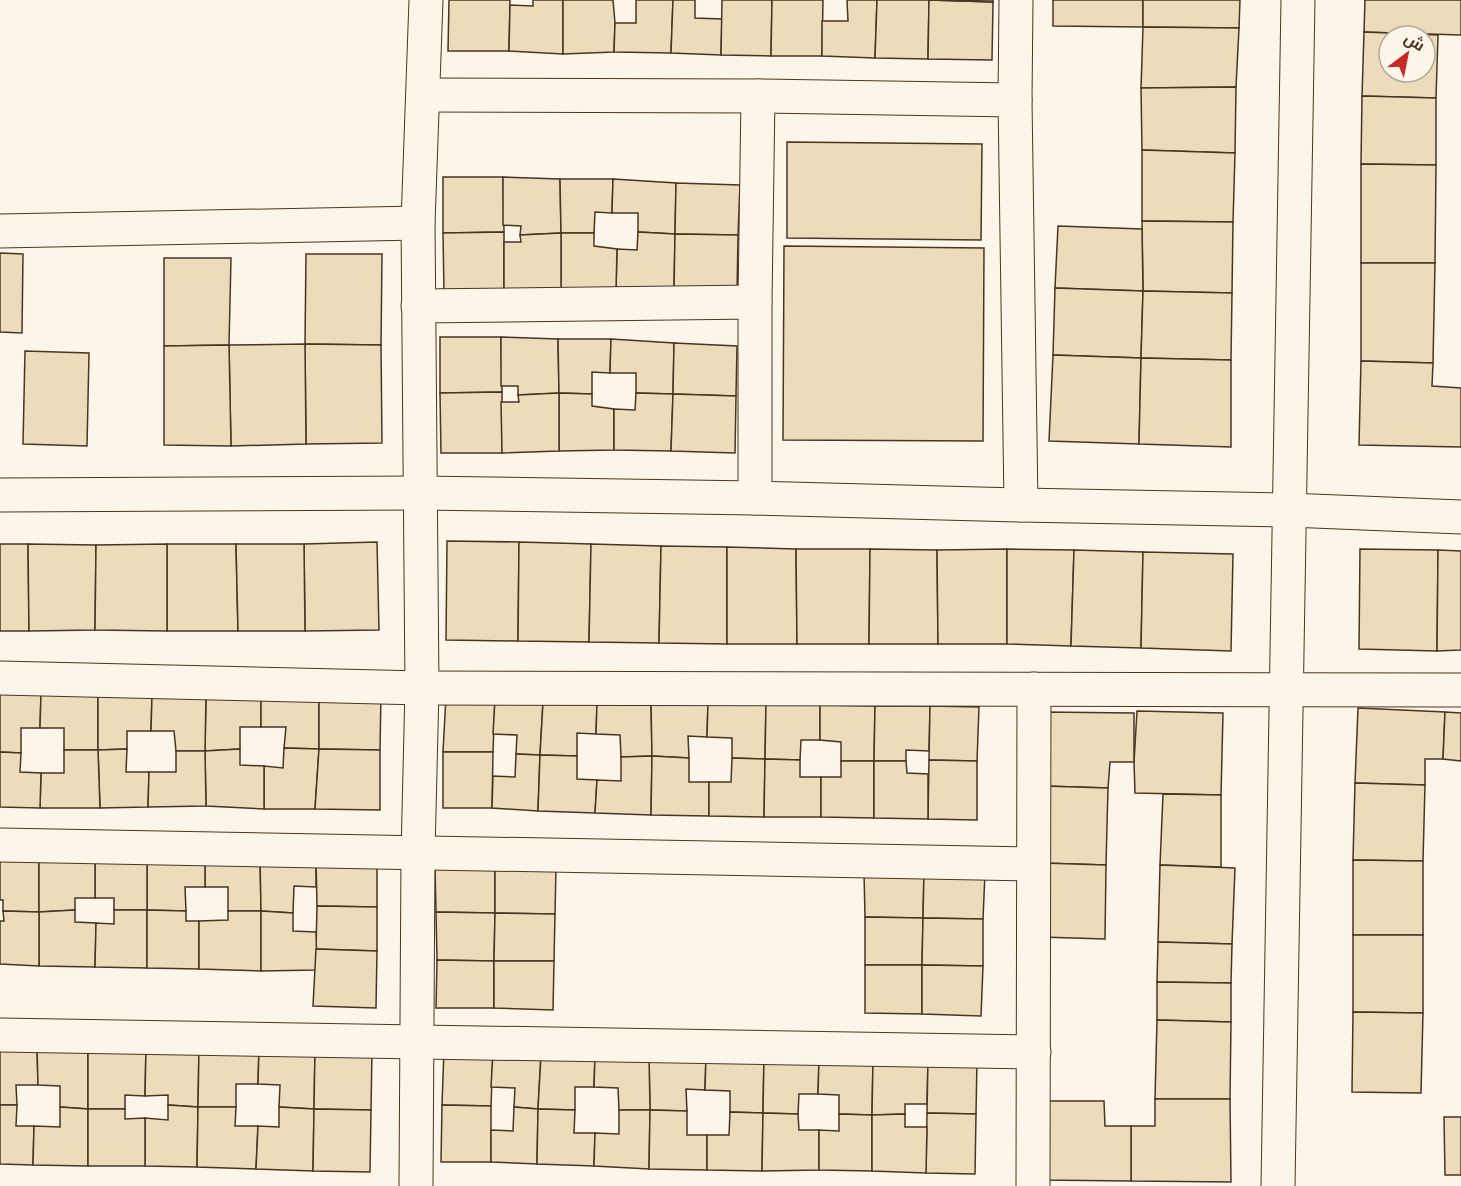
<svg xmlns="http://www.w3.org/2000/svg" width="1461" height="1186" font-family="Signika,Cairo,sans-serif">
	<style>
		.building { fill: #ecdcbc; stroke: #4a3520; stroke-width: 1.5; fill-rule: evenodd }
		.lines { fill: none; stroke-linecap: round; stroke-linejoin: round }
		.street-casing { stroke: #4a3520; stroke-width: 35 }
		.secondary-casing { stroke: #4a3520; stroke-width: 35 }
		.street { stroke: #fbf6e9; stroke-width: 33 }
		.secondary { stroke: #fbf6e9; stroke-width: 33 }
	</style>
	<rect width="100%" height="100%" fill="#fbf6e9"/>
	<g class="building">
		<path d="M449 0H510L509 51H448Z"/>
		<path d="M533 0H563V54L509 51 510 5 533 6Z"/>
		<path d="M563 0H613L615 23 614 52 563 54Z"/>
		<path d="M636 0H673L671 53 614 52 615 23H636Z"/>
		<path d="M673 0H695V18L722 19 721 55 671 53Z"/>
		<path d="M722 0H772L771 56 721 55Z"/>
		<path d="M772 0H823L822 56H771Z"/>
		<path d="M847 0H877L875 58 822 56V21H848Z"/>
		<path d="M877 0H929L928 59 875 58Z"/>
		<path d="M929 0 993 2 992 60 928 59Z"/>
		<path d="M930 0H993V2Z"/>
		<path d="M1053 0H1143V27L1053 26Z"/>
		<path d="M1143 0H1240L1239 28 1143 27Z"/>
		<path d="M1365 0H1461V35L1364 32Z"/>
		<path d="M1143 27 1239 28 1236 87 1141 88Z"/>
		<path d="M1364 32 1438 35 1436 98 1362 96ZM1389 36H1425V72H1389Z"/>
		<path d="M1236 87 1235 153 1142 150 1141 88Z"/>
		<path d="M1362 96 1436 98V165L1361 164Z"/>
		<path d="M787 142 982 144 981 240 787 238Z"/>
		<path d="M1142 150 1235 153 1233 222 1142 221Z"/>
		<path d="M1361 164 1436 165 1435 263H1361Z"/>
		<path d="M443 177H503L504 232 443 233Z"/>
		<path d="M503 177 560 179 561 233 520 235 521 226 503 225Z"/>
		<path d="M560 179H613L612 213 595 212 594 233H561Z"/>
		<path d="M613 179 676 183 675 234 638 232V213H612Z"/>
		<path d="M676 183 740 185 738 235 675 234Z"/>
		<path d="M1142 221 1233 222 1232 293 1143 291Z"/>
		<path d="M1058 226 1142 229 1143 291 1055 288Z"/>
		<path d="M504 232V293H444L443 233Z"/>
		<path d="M638 232 675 234 674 291 616 290 617 249 637 250Z"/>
		<path d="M561 233H594V246L617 249 616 290 561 291Z"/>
		<path d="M561 233V291L504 293V242H521L520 235Z"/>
		<path d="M675 234 738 235 737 292 674 291Z"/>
		<path d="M784 246 984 248 983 441 783 440Z"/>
		<path d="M0 253 23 254 22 333 0 332Z"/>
		<path d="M306 254H382L381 345 305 344Z"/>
		<path d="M164 258H231L229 345 164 346Z"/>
		<path d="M1361 263H1435L1433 363 1361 361Z"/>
		<path d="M1055 288 1143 291 1141 358 1053 355Z"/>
		<path d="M1143 291 1232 293 1231 360 1141 358Z"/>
		<path d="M440 337H501L502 392 440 393Z"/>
		<path d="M501 337 558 339 559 393 518 395V386H501Z"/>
		<path d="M558 339H611L610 373 592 372V394L559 393Z"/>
		<path d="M611 339 674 343 673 394 636 393V373H610Z"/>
		<path d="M674 343 737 346 736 396 673 394Z"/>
		<path d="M305 344 381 345 382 443 306 444Z"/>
		<path d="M305 344 306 444 231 446 229 345Z"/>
		<path d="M229 345 231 446 164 445V346Z"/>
		<path d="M25 351 89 353 87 446 23 444Z"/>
		<path d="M1053 355 1141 358 1139 444 1049 441Z"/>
		<path d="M1141 358 1231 360V447L1139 444Z"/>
		<path d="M1361 361 1433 363 1432 386 1461 388V447L1359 445Z"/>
		<path d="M502 392V453H441L440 393Z"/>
		<path d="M559 393 592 394V406L614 409V450L559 451Z"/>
		<path d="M559 393V451L502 453 501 402H519L518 395Z"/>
		<path d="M636 393 673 394 671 451 614 450V409L635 410Z"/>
		<path d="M673 394 736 396 735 453 671 451Z"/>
		<path d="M447 541 519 542 518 641 446 640Z"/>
		<path d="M377 542 379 630 305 631 304 544Z"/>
		<path d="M519 542 591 544 589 642 518 641Z"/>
		<path d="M0 544H28L29 631H0Z"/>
		<path d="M28 544 96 545 95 630 29 631Z"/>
		<path d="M167 544H236L238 631H167Z"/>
		<path d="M167 544V631L95 630 96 545Z"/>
		<path d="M236 544H304L305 631H238Z"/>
		<path d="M591 544 661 546 659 643 589 642Z"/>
		<path d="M661 546 727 547V644L659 643Z"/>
		<path d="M727 547 796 549 797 644H727Z"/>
		<path d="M796 549H870L869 644H797Z"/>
		<path d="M870 549 937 550 938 644H869Z"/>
		<path d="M1007 549V644H938L937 550Z"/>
		<path d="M1007 549 1074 550 1071 646 1007 644Z"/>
		<path d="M1360 549 1438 550 1437 651 1359 649Z"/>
		<path d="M1074 550 1143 552 1141 648 1071 646Z"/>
		<path d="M1438 550 1461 551V650L1437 651Z"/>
		<path d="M1143 552 1233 554 1231 651 1141 648Z"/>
		<path d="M261 692V727H240V749L205 751 206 694Z"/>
		<path d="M261 692H319V749L284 748 286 727H261Z"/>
		<path d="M319 692 381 693 380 750 319 749Z"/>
		<path d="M0 693H41L40 728H21V753L0 752Z"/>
		<path d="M41 693 98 694V750H64V728H40Z"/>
		<path d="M98 694 152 695 151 731H127V749L98 750Z"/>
		<path d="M206 694 205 751H176L174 731H151L152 695Z"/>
		<path d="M446 696 495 699 493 752H443Z"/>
		<path d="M495 699 543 702 540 755 516 754 517 735 493 734Z"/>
		<path d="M543 702 597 703 596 734 577 733V756L540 755Z"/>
		<path d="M651 702 652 756 621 757 620 735 596 734 597 703Z"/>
		<path d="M651 702H708L707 737 688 736 689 758 652 756Z"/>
		<path d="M708 702H766L765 759 732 758V738L707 737Z"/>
		<path d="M766 702 820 705V740H801L800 760 765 759Z"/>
		<path d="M820 705 875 706 874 761H841V742L820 740Z"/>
		<path d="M875 706H930L929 751 906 750V761H874Z"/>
		<path d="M930 706 979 707 977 761 929 760Z"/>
		<path d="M1358 708 1445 712 1443 759H1425V785L1355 783Z"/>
		<path d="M1137 711 1223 713 1221 795 1135 793 1134 762Z"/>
		<path d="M1044 712 1134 713V762H1110L1108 788 1044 786Z"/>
		<path d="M1445 712 1461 713V761L1443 759Z"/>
		<path d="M284 748 319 749 315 809H264V766L283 768Z"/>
		<path d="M127 749 126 772H149L148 807 100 808 98 750Z"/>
		<path d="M240 749V765L264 766V809L206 806 205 751Z"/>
		<path d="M319 749 380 750V810L315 809Z"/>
		<path d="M64 750H98L100 808H40L41 773H64Z"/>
		<path d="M176 751H205L206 806 148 807 149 772H176Z"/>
		<path d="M0 752 21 753 20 772 41 773 40 808 0 807Z"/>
		<path d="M443 752H493L492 808H443Z"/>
		<path d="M516 754 540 755 538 811 492 808 493 776 515 777Z"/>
		<path d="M540 755 577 756V779L597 780 595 813 538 811Z"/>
		<path d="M652 756 651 815 595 813 597 780 621 781V757Z"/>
		<path d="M652 756 689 758V782H709V816L651 815Z"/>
		<path d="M732 758 765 759 764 817 709 816V782H731Z"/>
		<path d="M765 759 800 760V777H821V817H764Z"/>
		<path d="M929 760 977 761V820L928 819Z"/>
		<path d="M841 761H874V818L821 817V777H841Z"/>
		<path d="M874 761H906L907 773 928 774V819L874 818Z"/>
		<path d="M1355 783 1425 785 1423 861 1353 860Z"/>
		<path d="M1044 786 1108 788 1106 865 1042 863Z"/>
		<path d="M1163 794 1221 795V867L1160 865Z"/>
		<path d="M260 856 261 911H228V887H205V857Z"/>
		<path d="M260 856 316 858V887L294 886 293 913 261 911Z"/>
		<path d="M205 857V887H185L186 911 147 910V859Z"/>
		<path d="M316 858H377V907L317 906Z"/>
		<path d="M147 859V910H114V898H95V860Z"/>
		<path d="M0 860 39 861V912L3 911V900H0Z"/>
		<path d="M95 860V898H75V910L39 912V861Z"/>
		<path d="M1353 860 1423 861V935H1353Z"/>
		<path d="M1042 863 1106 865 1105 939 1041 937Z"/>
		<path d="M1160 865 1235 868 1232 944 1158 942Z"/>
		<path d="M435 867H495V913L436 912Z"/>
		<path d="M495 867 556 868 555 914 495 913Z"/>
		<path d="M864 872H924L923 918 865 917Z"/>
		<path d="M924 872 985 873 983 919 923 918Z"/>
		<path d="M317 906 377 907V951L316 949Z"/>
		<path d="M75 910V922L96 923 95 967 39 966V912Z"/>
		<path d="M114 910H147V968L95 967 96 923 114 924Z"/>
		<path d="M147 910 186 911V921H199V969L147 968Z"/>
		<path d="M3 911 39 912V966L0 964V921H4Z"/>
		<path d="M228 911H261V971L199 969V921L228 920Z"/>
		<path d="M261 911 293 913V931L316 932 317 970 261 971Z"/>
		<path d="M436 912 495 913 494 961 437 960Z"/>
		<path d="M495 913 555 914 554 961H494Z"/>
		<path d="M865 917 923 918 922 965H865Z"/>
		<path d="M923 918 983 919V966L922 965Z"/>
		<path d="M1353 935H1423V1013L1353 1012Z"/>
		<path d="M1158 942 1232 944 1231 983 1157 982Z"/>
		<path d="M316 949 377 951 376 1008 313 1006Z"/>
		<path d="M437 960 494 961V1008H436Z"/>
		<path d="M494 961H554L553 1010 494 1008Z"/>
		<path d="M865 965H922V1014L865 1013Z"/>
		<path d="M922 965 983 966 981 1016 922 1014Z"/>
		<path d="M1157 982 1231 983V1022L1157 1020Z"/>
		<path d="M1353 1012 1423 1013 1421 1093 1352 1092Z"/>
		<path d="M1157 1020 1231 1022 1230 1099H1155Z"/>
		<path d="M0 1047H37L38 1085H16L17 1105H0Z"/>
		<path d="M37 1047H88V1109L60 1107V1086L38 1085Z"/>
		<path d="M88 1047H146L145 1096 125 1095V1109H88Z"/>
		<path d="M146 1047H199L198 1107 168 1105V1095L145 1096Z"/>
		<path d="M199 1047 259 1048 258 1084H236V1107H198Z"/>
		<path d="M259 1048 315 1050 314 1109 279 1107 280 1085 258 1084Z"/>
		<path d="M444 1049 493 1052 491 1106 442 1105Z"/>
		<path d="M315 1050 372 1051 371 1110 314 1109Z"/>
		<path d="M493 1052 541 1055 538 1109 514 1107 515 1088 491 1087Z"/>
		<path d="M541 1055 595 1056 594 1087H575V1110L538 1109Z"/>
		<path d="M706 1055 705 1090 686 1089 687 1111 650 1110 649 1056Z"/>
		<path d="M706 1055 764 1056 763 1113 730 1112V1091L705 1090Z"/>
		<path d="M595 1056H649L650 1110H619L618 1088 594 1087Z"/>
		<path d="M764 1056 819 1059 818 1094H799L798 1114 763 1113Z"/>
		<path d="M819 1059H873L872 1115 839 1114V1095L818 1094Z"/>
		<path d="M873 1059H928L927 1104H905V1114L872 1115Z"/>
		<path d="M928 1059 977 1060 976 1114 927 1113Z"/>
		<path d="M1155 1099H1230L1231 1182 1131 1181V1126H1155Z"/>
		<path d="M1041 1101H1104L1105 1126H1131V1181L1041 1180Z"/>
		<path d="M0 1105H17L16 1126H34L33 1165 0 1164Z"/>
		<path d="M168 1105 198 1107 197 1167 145 1166V1118L168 1120Z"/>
		<path d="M442 1105 491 1106V1162H441Z"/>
		<path d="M60 1107 88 1109V1166L33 1165 34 1126 60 1127Z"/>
		<path d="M198 1107H236L235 1126H258L256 1169 197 1167Z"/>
		<path d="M279 1107 314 1109 313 1171 256 1169 258 1126 279 1127Z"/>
		<path d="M514 1107 538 1109 537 1164 491 1162V1130L513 1131Z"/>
		<path d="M88 1109H125V1119L145 1118V1166H88Z"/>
		<path d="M314 1109 371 1110 370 1172 313 1171Z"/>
		<path d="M538 1109 575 1110 574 1133H595L594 1166 537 1164Z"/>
		<path d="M619 1110H650L649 1169 594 1166 595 1133 619 1134Z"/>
		<path d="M650 1110 687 1111V1135H707V1170L649 1169Z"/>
		<path d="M730 1112 763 1113 762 1171 707 1170V1135H729Z"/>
		<path d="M763 1113 798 1114 799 1130H819V1170L762 1171Z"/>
		<path d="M927 1113 976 1114 975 1174 926 1173Z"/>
		<path d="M839 1114 872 1115V1171L819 1170V1130L839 1131Z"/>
		<path d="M905 1114V1127H927L926 1173 872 1171V1115Z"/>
		<path d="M1444 1117H1461V1175H1445Z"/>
	</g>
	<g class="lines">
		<defs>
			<g id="street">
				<path d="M1016 0 1015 100 1021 505"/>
				<path d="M423 95 758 96 1015 100"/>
				<path d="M0 231 418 223"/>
				<path d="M418 306 755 302"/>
				<path d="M0 495 419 493 755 498 1021 505 1289 510 1461 517"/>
				<path d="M755 498V302L758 96"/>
				<path d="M0 678 422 688 1461 690"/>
				<path d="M0 845 1033 864"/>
				<path d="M0 1035 1034 1052"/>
				<path d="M416 1186 418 854 422 688 418 223 426 0"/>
				<path d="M1033 1186 1034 689"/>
			</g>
			<path id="secondary" d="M1278 1186 1298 0"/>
		</defs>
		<use href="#street" class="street-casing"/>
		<use href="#secondary" class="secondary-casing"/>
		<use href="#street" class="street"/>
		<use href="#secondary" class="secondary"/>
	</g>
	<g transform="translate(1407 54) rotate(32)"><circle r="28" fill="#fbf6e9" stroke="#b4a999" stroke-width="1.5"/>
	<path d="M0-4.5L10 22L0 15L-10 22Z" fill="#c62828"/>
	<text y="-9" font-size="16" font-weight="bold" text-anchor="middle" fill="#4a3520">ش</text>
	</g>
</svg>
